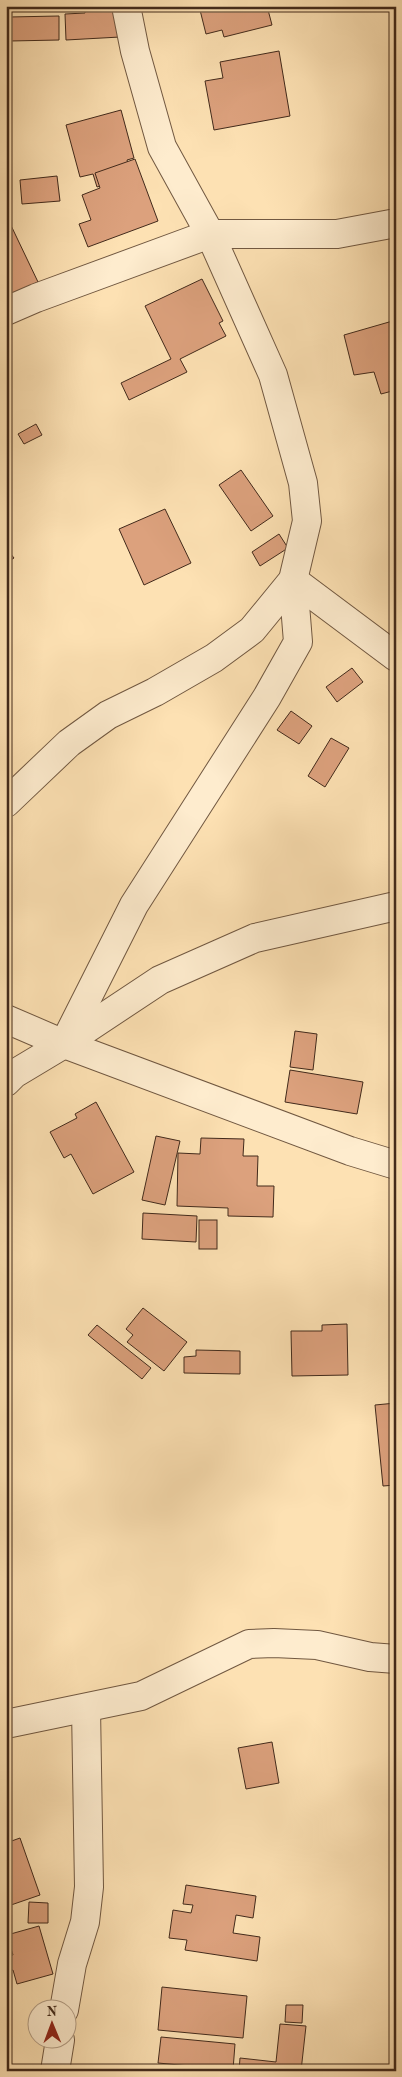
<svg xmlns="http://www.w3.org/2000/svg" width="402" height="2077" font-family="'Old Standard TT',serif">
	<style>
		.building { fill: #dca17d; stroke: #422a1b }
		.lines { fill: none; stroke-linecap: round; stroke-linejoin: round }
		.minor-casing { stroke: #715841; stroke-width: 30 }
		.path { stroke: #422a1b; stroke-width: 3; stroke-dasharray: 1 2.5; stroke-linecap: butt }
		.minor { stroke: #feecce; stroke-width: 28 }
	</style>
	<rect width="100%" height="100%" fill="#fde1b3"/>
	<filter id="stains"><feTurbulence type="fractalNoise" baseFrequency=".004" numOctaves="4"/><feColorMatrix values="0 0 0 0 .2 0 0 0 0 .09 0 0 0 0 .02 0 0 0 .5 -.17"/></filter>
	<radialGradient id="worn" r=".72"><stop offset=".6" stop-color="#630" stop-opacity="0"/><stop offset="1" stop-color="#630" stop-opacity=".3"/></radialGradient>
	<g class="building">
		<path d="M85 6H118L120 37 66 40 65 14 85 13Z"/>
		<path d="M199 6H267L272 25 224 37 222 30 206 34Z"/>
		<path d="M59 16V40L10 41 9 17Z"/>
		<path d="M279 51 290 116 214 130 205 81 223 78 220 62Z"/>
		<path d="M121 110 134 158 127 160 132 178 97 187 93 174 80 177 66 125Z"/>
		<path d="M135 159 158 221 88 247 79 224 91 220 82 195 100 188 95 173Z"/>
		<path d="M57 176 60 201 22 204 20 180Z"/>
		<path d="M6 215 38 282 6 297Z"/>
		<path d="M202 279 223 321 219 323 226 336 180 359 187 372 129 400 121 383 171 359 145 306Z"/>
		<path d="M396 320V390L381 394 374 372 354 375 344 335Z"/>
		<path d="M36 424 42 435 24 444 18 434Z"/>
		<path d="M6 432 11 444 6 446Z"/>
		<path d="M241 470 273 516 251 531 219 485Z"/>
		<path d="M165 509 191 563 144 585 119 529Z"/>
		<path d="M279 534 288 548 260 566 252 552Z"/>
		<path d="M6 548 14 558 6 563Z"/>
		<path d="M352 668 363 682 337 702 326 687Z"/>
		<path d="M291 711 312 726 299 744 277 730Z"/>
		<path d="M331 738 349 748 325 787 308 776Z"/>
		<path d="M295 1031 317 1034 313 1070 290 1067Z"/>
		<path d="M290 1070 363 1082 357 1114 285 1102Z"/>
		<path d="M96 1102 134 1172 93 1194 71 1154 64 1158 50 1132 77 1118 75 1114Z"/>
		<path d="M156 1136 180 1141 165 1205 142 1200Z"/>
		<path d="M201 1138 244 1139 243 1156H258L257 1186H274L273 1217 228 1216V1208L177 1206 178 1153 200 1154Z"/>
		<path d="M143 1213 197 1216 196 1242 142 1239Z"/>
		<rect x="199" y="1220" width="18" height="29"/>
		<path d="M143 1308 187 1342 164 1371 127 1342 133 1335 126 1329Z"/>
		<path d="M347 1324 348 1375 292 1376 291 1331H322V1325Z"/>
		<path d="M97 1325 151 1368 142 1379 88 1335Z"/>
		<path d="M196 1350 240 1351V1374L184 1373V1357L196 1356Z"/>
		<path d="M396 1403V1485L383 1486 375 1405Z"/>
		<path d="M272 1742 279 1783 246 1789 238 1748Z"/>
		<path d="M20 1838 40 1895 11 1905 6 1892V1843Z"/>
		<path d="M186 1885 256 1896 253 1918 236 1915 233 1933 260 1937 257 1961 185 1950 187 1940 169 1938 173 1910 191 1913 193 1905 183 1904Z"/>
		<path d="M29 1902 48 1903V1923H28Z"/>
		<path d="M39 1926 53 1974 17 1984 13 1970 6 1972V1957L13 1955 7 1935Z"/>
		<path d="M162 1987 247 1996 243 2038 158 2030Z"/>
		<path d="M286 2005H303L302 2023 285 2022Z"/>
		<path d="M280 2024 306 2026 301 2071H239L240 2058 276 2062Z"/>
		<path d="M161 2037 235 2044 233 2070 158 2063Z"/>
	</g>
	<g class="lines">
		<defs>
			<g id="minor">
				<path d="M6 311 36 298 210 234H337L396 223"/>
				<path d="M293 580 396 657"/>
				<path d="M6 803 69 743 108 715 155 692 214 658 252 630 293 580 307 521 303 483 273 375 210 234 162 147 135 51 126 6"/>
				<path d="M6 1019 64 1044 350 1151 396 1165"/>
				<path d="M65 1043 160 980 255 938 396 906"/>
				<path d="M6 1082 14 1074 64 1044 134 905 267 697 298 642 293 580"/>
				<path d="M6 1724 141 1696 249 1644 274 1643 317 1645 370 1657 396 1659"/>
				<path d="M64 2010 72 1964 85 1922 89 1887 86 1708"/>
				<path d="M55 2071 60 2040"/>
			</g>
		</defs>
		<use href="#minor" class="minor-casing"/>
		<path class="path" d="M378 2071 396 2065"/>
		<use href="#minor" class="minor"/>
	</g>
	<rect width="402" height="2077" fill="none" stroke="#fde1b3" stroke-width="25"/>
	<rect x="8" y="8" width="387" height="2062" fill="none" stroke="#422a1b" stroke-width="2.5"/>
	<rect x="12" y="12" width="377" height="2052" fill="none" stroke="#422a1b"/>
	<g transform="translate(52 2024) rotate(359)"><circle r="24" fill="#feecce" stroke="#b39e86"/>
	<path d="M0-4L9 19L0 12L-9 19Z" fill="#8f2418"/>
	<text y="-8" font-size="14" font-weight="bold" text-anchor="middle" fill="#422a1b">N</text>
	</g>
	<rect width="100%" height="100%" filter="url(#stains)"/>
	<rect width="100%" height="100%" fill="url(#worn)"/>
</svg>
